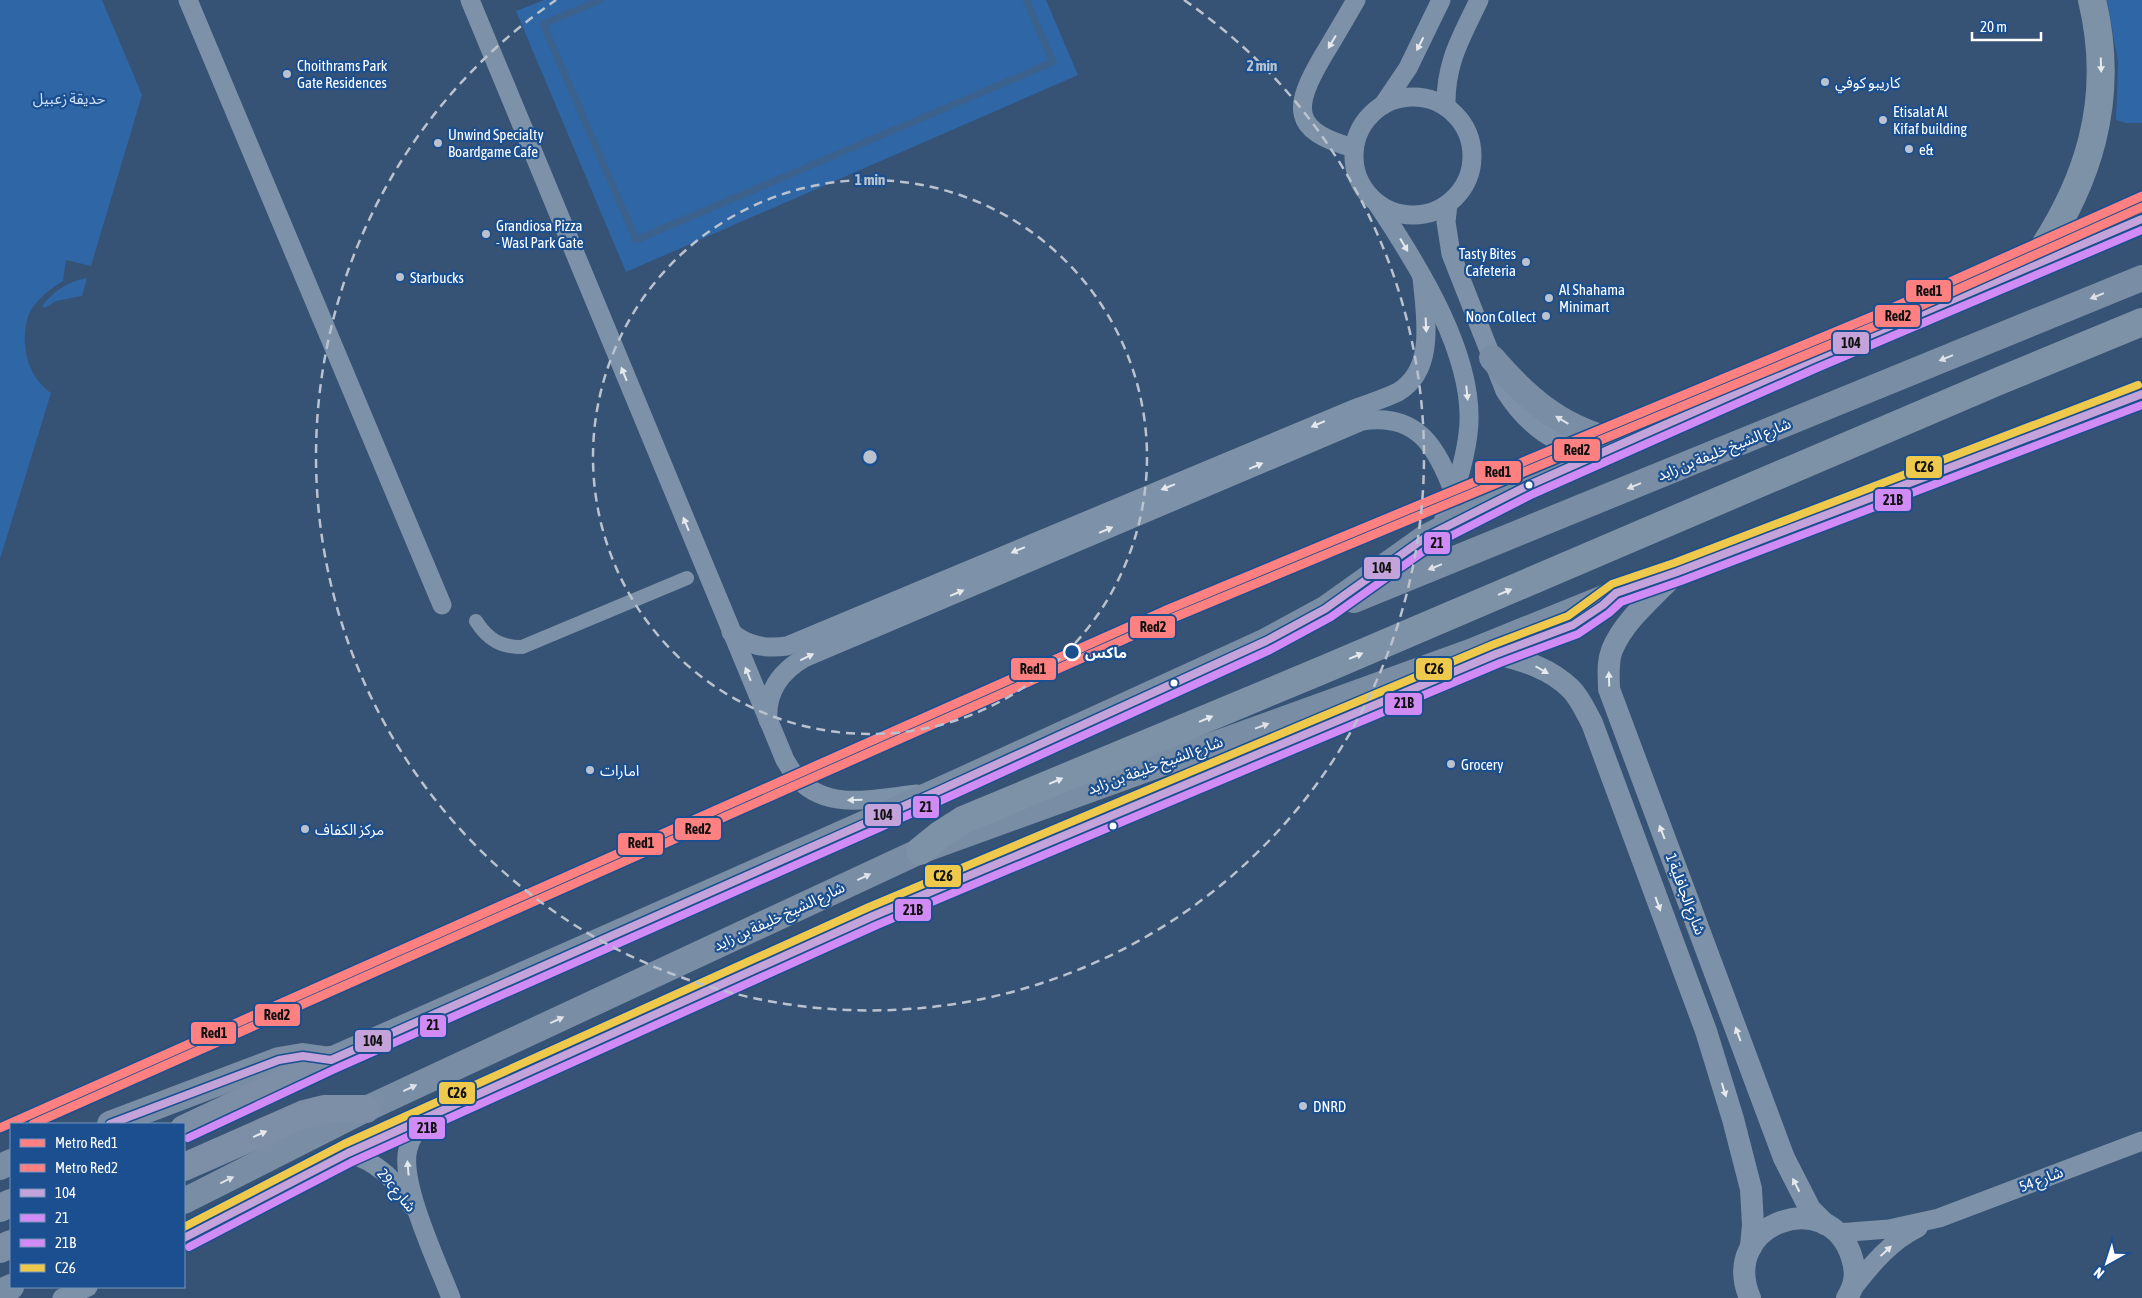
<svg xmlns="http://www.w3.org/2000/svg" width="2142" height="1298" font-family="'Asap Condensed','Noto Sans Arabic',sans-serif">
	<style>
		.green { fill: #2f66a5 }
		.lines { fill: none; stroke-linecap: round; stroke-linejoin: round }
		.stream { stroke: #3b618d; stroke-width: 7 }
		.pedestrian { stroke: #7d92a8; stroke-width: 14 }
		.minor { stroke: #7d92a8; stroke-width: 19 }
		.tertiary { stroke: #7d92a8; stroke-width: 22 }
		.secondary { stroke: #798da4; stroke-width: 26 }
		.primary { stroke: #7d8ea7; stroke-width: 28 }
		.motorway { stroke: #7e92a7; stroke-width: 28 }
		.bus-1-casing { stroke: #1b4f8f; stroke-width: 11 }
		.bus-2-casing { stroke: #1b4f8f; stroke-width: 11 }
		.bus-3-casing { stroke: #1b4f8f; stroke-width: 11 }
		.bus-4-casing { stroke: #1b4f8f; stroke-width: 11 }
		.bus-1 { stroke: #c4a3db; stroke-width: 8 }
		.bus-2 { stroke: #d08bf4; stroke-width: 8 }
		.bus-3 { stroke: #d08bf4; stroke-width: 8 }
		.bus-4 { stroke: #efc94c; stroke-width: 8 }
		.metro-1-casing { stroke: #1b4f8f; stroke-width: 12 }
		.metro-2-casing { stroke: #1b4f8f; stroke-width: 12 }
		.metro-1 { stroke: #ff8080; stroke-width: 9 }
		.metro-2 { stroke: #ff8080; stroke-width: 9 }
		.oneway { fill: #e5e9ee }
		.oneway2 { fill: #e5e9ed }
		.oneway3 { fill: #dee2e8 }
		.oneway4 { fill: #e5e8ed }
		.ring { fill: none; stroke: #b9c2ce; stroke-width: 2.5; stroke-dasharray: 9 6 }
		.poi-dot { fill: #b9c2ce; stroke: #1b4f8f; stroke-width: 2 }
		.bus-dot { fill: #fff; stroke: #1b4f8f; stroke-width: 2 }
		.stop-dot { fill: #1b4f8f; stroke: #fff; stroke-width: 2.5 }
		.labels { text-anchor: middle; dominant-baseline: central; stroke-width: 4.5; stroke-linejoin: round; paint-order: stroke }
		.poi-label { font-size: 15px; fill: #fff; stroke: #1b4f8f; text-anchor: start }
		.park-label { font-size: 15px; fill: #cfe3fa; stroke: #1b4f8f }
		.street-label { font-size: 15px; fill: #fff; stroke: #1b4f8f }
		.stop-label { font-size: 15px; font-weight: bold; fill: #fff; stroke: #1b4f8f; text-anchor: start }
		.centre { fill: #b9c2ce; stroke: #1b4f8f; stroke-width: 2.5 }
		.ring-label { font-size: 15px; text-anchor: middle; font-weight: bold; fill: #b9c2ce; stroke: #1b4f8f; stroke-width: 4.5; stroke-linejoin: round; paint-order: stroke }
		.line-badge { stroke: #1b4f8f; stroke-width: 2 }
		.pale-badge-label { font-size: 14px; text-anchor: middle; font-weight: bold; fill: #111 }
	</style>
	<rect width="100%" height="100%" fill="#365274"/>
	<g class="green">
		<path d="M0 0H102L142 95 91 266 66 260 63 281C50 289 33 302 28 317 20 345 27 376 51 393L0 559Z"/>
		<path d="M544 0H1046L1078 75 626 272 516 11Z"/>
		<path d="M2107 0H2142V123H2126L2116 120 2118 62Z"/>
		<path d="M87 278 82 296 56 301 45 308 42 306C54 291 68 281 87 278Z"/>
	</g>
	<g class="lines">
		<path class="stream" d="M600 0 543 24 636 240 1053 62 1026 0"/>
		<path class="pedestrian" d="M476 621C488 640 501 647 522 647L687 578"/>
		<g class="minor">
			<path d="M188 0 442 605"/>
			<path d="M470 0 785 760C789 766 793 774 798 779 829 812 877 798 917 794"/>
			<circle cx="1413" cy="156" r="59"/>
			<path d="M1383 105 1408 68 1441 0"/>
			<path d="M1446 107C1445 63 1461 38 1479 0"/>
			<path d="M1354 148C1290 131 1293 107 1323 56 1334 38 1345 19 1356 0"/>
			<path d="M1448 204 1446 222 1451 254 1505 391C1527 426 1555 445 1595 455"/>
			<path d="M1378 205C1418 265 1478 360 1468 434 1464 467 1452 499 1440 529"/>
			<path d="M731 632C748 646 765 649 787 646L1354 409C1369 403 1384 399 1398 392 1437 369 1425 314 1422 277"/>
			<path d="M768 720C766 692 780 672 804 658L1362 421C1418 412 1437 448 1454 493"/>
			<path d="M425 1119C418 1128 411 1137 408 1149 399 1182 438 1264 451 1298"/>
			<path d="M348 1153C377 1162 396 1180 412 1206"/>
			<path d="M1837 1233 1889 1229 1939 1218 2142 1141"/>
			<path d="M184 1238 348 1153 873 916 1477 662"/>
			<path d="M1854 1287C1872 1264 1891 1241 1918 1228"/>
			<path d="M62 1298 88 1287"/>
		</g>
		<g class="tertiary">
			<path d="M1677 572C1655 596 1624 620 1612 650 1607 663 1609 677 1609 689L1784 1158 1810 1209 1825 1224"/>
			<path d="M1496 654C1523 660 1551 669 1571 689 1580 698 1586 712 1592 723L1706 1031 1733 1119 1751 1189 1753 1225 1751 1247"/>
			<path d="M1750 1298C1718 1223 1830 1184 1852 1258 1857 1273 1855 1285 1847 1298"/>
		</g>
		<g class="secondary">
			<path d="M1492 358C1530 402 1565 431 1623 443"/>
			<path d="M1354 600 2142 278"/>
			<path d="M110 1124 279 1060 303 1056 331 1060 938 791 1266 641 1325 609 1426 537 1529 485 1813 359 2142 219"/>
			<path d="M0 1167 11 1162"/>
			<path d="M184 1201 366 1109 920 851 1470 652 1616 593 1677 572 2142 394"/>
			<path d="M0 1292 11 1287"/>
		</g>
		<g class="primary">
			<path d="M184 1129 331 1060"/>
			<path d="M184 1167 304 1114 324 1109H366"/>
			<path d="M0 1208 11 1203"/>
			<path d="M0 1249 11 1244"/>
		</g>
		<g class="motorway">
			<path d="M2031 266C2089 185 2116 99 2092 0"/>
			<path d="M920 851 941 834 963 820 1325 669 1999 381 2142 322"/>
		</g>
		<defs>
			<g id="bus-1">
				<path d="M110 1124 279 1060 303 1056 331 1060 938 791 1266 641 1325 609 1426 537 1529 485 1813 359 2142 219"/>
				<path d="M184 1238 348 1153 873 916 1496 654 1573 625 1603 605 1616 593 1677 572 2142 394"/>
			</g>
			<path id="bus-2" d="M188 1138 335 1069 942 800 1270 650 1331 617 1431 546 1533 494 1817 368 2142 230"/>
			<path id="bus-3" d="M189 1247 352 1162 877 925 1500 663 1578 634 1609 613 1621 602 1681 581 2142 405"/>
			<path id="bus-4" d="M184 1227 344 1144 869 907 1492 645 1568 616 1612 584 1674 563 2138 385"/>
		</defs>
		<use href="#bus-1" class="bus-1-casing"/>
		<use href="#bus-2" class="bus-2-casing"/>
		<use href="#bus-3" class="bus-3-casing"/>
		<use href="#bus-4" class="bus-4-casing"/>
		<use href="#bus-1" class="bus-1"/>
		<use href="#bus-2" class="bus-2"/>
		<use href="#bus-3" class="bus-3"/>
		<use href="#bus-4" class="bus-4"/>
		<defs>
			<path id="metro-1" d="M0 1128 1164 611 1876 315 2142 196"/>
			<path id="metro-2" d="M33 1124 1168 620 1880 324 2142 207"/>
		</defs>
		<use href="#metro-1" class="metro-1-casing"/>
		<use href="#metro-2" class="metro-2-casing"/>
		<use href="#metro-1" class="metro-1"/>
		<use href="#metro-2" class="metro-2"/>
	</g>
	<defs><path id="oneway-solid" d="M-6-.8H1V-3.2L6.5 0L1 3.2V.8H-6Z" transform="scale(1.25)"/></defs>
	<g class="oneway">
		<use href="#oneway-solid" transform="translate(1332 42) rotate(121)"/>
		<use href="#oneway-solid" transform="translate(1420 44) rotate(117)"/>
		<use href="#oneway-solid" transform="translate(1404 245) rotate(59)"/>
		<use href="#oneway-solid" transform="translate(1426 325) rotate(87)"/>
		<use href="#oneway-solid" transform="translate(624 374) rotate(-112)"/>
		<use href="#oneway-solid" transform="translate(1467 393) rotate(84)"/>
		<use href="#oneway-solid" transform="translate(1318 424) rotate(157)"/>
		<use href="#oneway-solid" transform="translate(1256 466) rotate(-23)"/>
		<use href="#oneway-solid" transform="translate(1168 487) rotate(158)"/>
		<use href="#oneway-solid" transform="translate(686 524) rotate(-112)"/>
		<use href="#oneway-solid" transform="translate(1106 530) rotate(-23)"/>
		<use href="#oneway-solid" transform="translate(1018 550) rotate(157)"/>
		<use href="#oneway-solid" transform="translate(957 593) rotate(-23)"/>
		<use href="#oneway-solid" transform="translate(807 657) rotate(-26)"/>
		<use href="#oneway-solid" transform="translate(1542 670) rotate(30)"/>
		<use href="#oneway-solid" transform="translate(748 674) rotate(-112)"/>
		<use href="#oneway-solid" transform="translate(1609 679) rotate(-92)"/>
		<use href="#oneway-solid" transform="translate(855 800) rotate(178)"/>
		<use href="#oneway-solid" transform="translate(1662 832) rotate(-111)"/>
		<use href="#oneway-solid" transform="translate(1658 904) rotate(70)"/>
		<use href="#oneway-solid" transform="translate(1738 1034) rotate(-110)"/>
		<use href="#oneway-solid" transform="translate(1724 1090) rotate(73)"/>
		<use href="#oneway-solid" transform="translate(408 1168) rotate(-95)"/>
		<use href="#oneway-solid" transform="translate(1796 1185) rotate(-117)"/>
		<use href="#oneway-solid" transform="translate(1886 1251) rotate(-43)"/>
	</g>
	<g class="oneway2">
		<use href="#oneway-solid" transform="translate(2101 65) rotate(88)"/>
		<use href="#oneway-solid" transform="translate(1505 592) rotate(-23)"/>
		<use href="#oneway-solid" transform="translate(1356 656) rotate(-23)"/>
		<use href="#oneway-solid" transform="translate(1206 719) rotate(-23)"/>
		<use href="#oneway-solid" transform="translate(1056 781) rotate(-23)"/>
	</g>
	<g class="oneway3">
		<use href="#oneway-solid" transform="translate(2097 296) rotate(158)"/>
		<use href="#oneway-solid" transform="translate(1946 358) rotate(158)"/>
		<use href="#oneway-solid" transform="translate(1562 420) rotate(-149)"/>
		<use href="#oneway-solid" transform="translate(1634 486) rotate(158)"/>
		<use href="#oneway-solid" transform="translate(1435 567) rotate(158)"/>
		<use href="#oneway-solid" transform="translate(1262 726) rotate(-20)"/>
		<use href="#oneway-solid" transform="translate(864 877) rotate(-25)"/>
		<use href="#oneway-solid" transform="translate(557 1020) rotate(-25)"/>
		<use href="#oneway-solid" transform="translate(410 1088) rotate(-25)"/>
		<use href="#oneway-solid" transform="translate(227 1180) rotate(-26)"/>
	</g>
	<use class="oneway4" href="#oneway-solid" transform="translate(260 1134) rotate(-24)"/>
	<g class="ring">
		<circle cx="870" cy="457" r="277"/>
		<path d="M1184 0A554 554 0 1 1 556 0"/>
	</g>
	<g class="poi-dot">
		<circle cx="287" cy="74" r="5"/>
		<circle cx="1825" cy="82" r="5"/>
		<circle cx="1883" cy="120" r="5"/>
		<circle cx="438" cy="143" r="5"/>
		<circle cx="1909" cy="149" r="5"/>
		<circle cx="486" cy="234" r="5"/>
		<circle cx="1526" cy="262" r="5"/>
		<circle cx="400" cy="277" r="5"/>
		<circle cx="1549" cy="298" r="5"/>
		<circle cx="1546" cy="316" r="5"/>
		<circle cx="1451" cy="764" r="5"/>
		<circle cx="590" cy="770" r="5"/>
		<circle cx="305" cy="829" r="5"/>
		<circle cx="1303" cy="1106" r="5"/>
	</g>
	<g class="bus-dot">
		<circle cx="1529" cy="485" r="4.5"/>
		<circle cx="1174" cy="683" r="4.5"/>
		<circle cx="1113" cy="826" r="4.5"/>
	</g>
	<circle class="stop-dot" cx="1072" cy="652" r="8"/>
	<g class="labels">
		<g class="poi-label">
			<text x="297" y="65">Choithrams Park<tspan x="297" dy="17">Gate Residences</tspan></text>
			<text x="1835" y="82">كاريبو كوفي</text>
			<text x="1893" y="111">Etisalat Al<tspan x="1893" dy="17">Kifaf building</tspan></text>
			<text x="448" y="134">Unwind Specialty<tspan x="448" dy="17">Boardgame Cafe</tspan></text>
			<text x="1919" y="149">e&amp;</text>
			<text x="496" y="225">Grandiosa Pizza<tspan x="496" dy="17">- Wasl Park Gate</tspan></text>
			<text x="1516" y="253" text-anchor="end">Tasty Bites<tspan x="1516" dy="17">Cafeteria</tspan></text>
			<text x="410" y="277">Starbucks</text>
			<text x="1559" y="289">Al Shahama<tspan x="1559" dy="17">Minimart</tspan></text>
			<text x="1536" y="316" text-anchor="end">Noon Collect</text>
			<text x="1461" y="764">Grocery</text>
			<text x="600" y="770">امارات</text>
			<text x="315" y="829">مركز الكفاف</text>
			<text x="1313" y="1106">DNRD</text>
		</g>
		<g class="park-label">
			<text x="69" y="98">حديقة زعبيل</text>
		</g>
		<g class="street-label">
			<text transform="translate(1724 449) rotate(-22)">شارع الشيخ خليفة بن زايد</text>
			<text transform="translate(1155 765) rotate(-20)">شارع الشيخ خليفة بن زايد</text>
			<text transform="translate(1686 894) rotate(69)">شارع الجافلية 1</text>
			<text transform="translate(779 916) rotate(-25)">شارع الشيخ خليفة بن زايد</text>
			<text transform="translate(2041 1179) rotate(-21)">شارع 54</text>
			<text transform="translate(397 1190) rotate(50)">29c شارع</text>
		</g>
		<g class="stop-label">
			<text x="1085" y="652">ماكس</text>
		</g>
	</g>
	<circle cx="870" cy="457" r="8" class="centre"/>
	<g class="ring-label">
		<text x="1262" y="71">2 min</text>
		<text x="870" y="185">1 min</text>
	</g>
	<g class="line-badge">
		<rect x="1905" y="279" width="47" height="24" rx="5" fill="#ff8080"/>
		<rect x="1874" y="304" width="47" height="24" rx="5" fill="#ff8080"/>
		<rect x="1832" y="331" width="38" height="24" rx="5" fill="#c4a3db"/>
		<rect x="1553" y="438" width="48" height="24" rx="5" fill="#ff8080"/>
		<rect x="1905" y="455" width="38" height="24" rx="5" fill="#efc94c"/>
		<rect x="1474" y="460" width="48" height="24" rx="5" fill="#ff8080"/>
		<rect x="1874" y="488" width="38" height="24" rx="5" fill="#d08bf4"/>
		<rect x="1423" y="531" width="28" height="24" rx="5" fill="#d08bf4"/>
		<rect x="1363" y="556" width="38" height="24" rx="5" fill="#c4a3db"/>
		<rect x="1129" y="615" width="47" height="24" rx="5" fill="#ff8080"/>
		<rect x="1010" y="657" width="47" height="24" rx="5" fill="#ff8080"/>
		<rect x="1415" y="657" width="38" height="24" rx="5" fill="#efc94c"/>
		<rect x="1384" y="692" width="39" height="24" rx="5" fill="#d08bf4"/>
		<rect x="912" y="795" width="28" height="24" rx="5" fill="#d08bf4"/>
		<rect x="864" y="803" width="38" height="24" rx="5" fill="#c4a3db"/>
		<rect x="674" y="817" width="48" height="24" rx="5" fill="#ff8080"/>
		<rect x="617" y="832" width="47" height="24" rx="5" fill="#ff8080"/>
		<rect x="924" y="864" width="38" height="24" rx="5" fill="#efc94c"/>
		<rect x="894" y="898" width="38" height="24" rx="5" fill="#d08bf4"/>
		<rect x="254" y="1003" width="47" height="24" rx="5" fill="#ff8080"/>
		<rect x="419" y="1014" width="28" height="24" rx="5" fill="#d08bf4"/>
		<rect x="190" y="1021" width="47" height="24" rx="5" fill="#ff8080"/>
		<rect x="354" y="1029" width="38" height="24" rx="5" fill="#c4a3db"/>
		<rect x="438" y="1081" width="38" height="24" rx="5" fill="#efc94c"/>
		<rect x="408" y="1116" width="38" height="24" rx="5" fill="#d08bf4"/>
	</g>
	<g class="pale-badge-label">
		<text x="1929" y="296">Red1</text>
		<text x="1898" y="321">Red2</text>
		<text x="1851" y="348">104</text>
		<text x="1577" y="455">Red2</text>
		<text x="1924" y="472">C26</text>
		<text x="1498" y="477">Red1</text>
		<text x="1893" y="505">21B</text>
		<text x="1437" y="548">21</text>
		<text x="1382" y="573">104</text>
		<text x="1153" y="632">Red2</text>
		<text x="1033" y="674">Red1</text>
		<text x="1434" y="674">C26</text>
		<text x="1404" y="708">21B</text>
		<text x="926" y="812">21</text>
		<text x="883" y="820">104</text>
		<text x="698" y="834">Red2</text>
		<text x="641" y="848">Red1</text>
		<text x="943" y="881">C26</text>
		<text x="913" y="915">21B</text>
		<text x="277" y="1020">Red2</text>
		<text x="433" y="1030">21</text>
		<text x="214" y="1038">Red1</text>
		<text x="373" y="1046">104</text>
		<text x="457" y="1098">C26</text>
		<text x="427" y="1133">21B</text>
	</g>
	<rect x="10" y="1123" width="175" height="165" fill="#1b4f8f" stroke="#7695bc"/>
	<rect x="20" y="1139" width="25" height="8" fill="#ff8080" stroke="#7695bc"/>
	<text x="55" y="1148" font-size="15" fill="#ffffff">Metro Red1</text>
	<rect x="20" y="1164" width="25" height="8" fill="#ff8080" stroke="#7695bc"/>
	<text x="55" y="1173" font-size="15" fill="#ffffff">Metro Red2</text>
	<rect x="20" y="1189" width="25" height="8" fill="#c4a3db" stroke="#7695bc"/>
	<text x="55" y="1198" font-size="15" fill="#ffffff">104</text>
	<rect x="20" y="1214" width="25" height="8" fill="#d08bf4" stroke="#7695bc"/>
	<text x="55" y="1223" font-size="15" fill="#ffffff">21</text>
	<rect x="20" y="1239" width="25" height="8" fill="#d08bf4" stroke="#7695bc"/>
	<text x="55" y="1248" font-size="15" fill="#ffffff">21B</text>
	<rect x="20" y="1264" width="25" height="8" fill="#efc94c" stroke="#7695bc"/>
	<text x="55" y="1273" font-size="15" fill="#ffffff">C26</text>
	<g transform="translate(2107 1263) rotate(219)" stroke="#1b4f8f" stroke-width="4" paint-order="stroke">
	<path d="M0-4L9 19L0 12L-9 19Z" fill="#ffffff"/>
	<text y="-8" font-size="14" font-weight="bold" text-anchor="middle" fill="#ffffff">N</text>
	</g>
	<path d="M1972 32v8h69v-8" fill="none" stroke="#ffffff" stroke-width="2.5"/>
	<text x="1980" y="32" font-size="15" fill="#ffffff" stroke="#1b4f8f" stroke-width="4" paint-order="stroke">20 m</text>
</svg>
